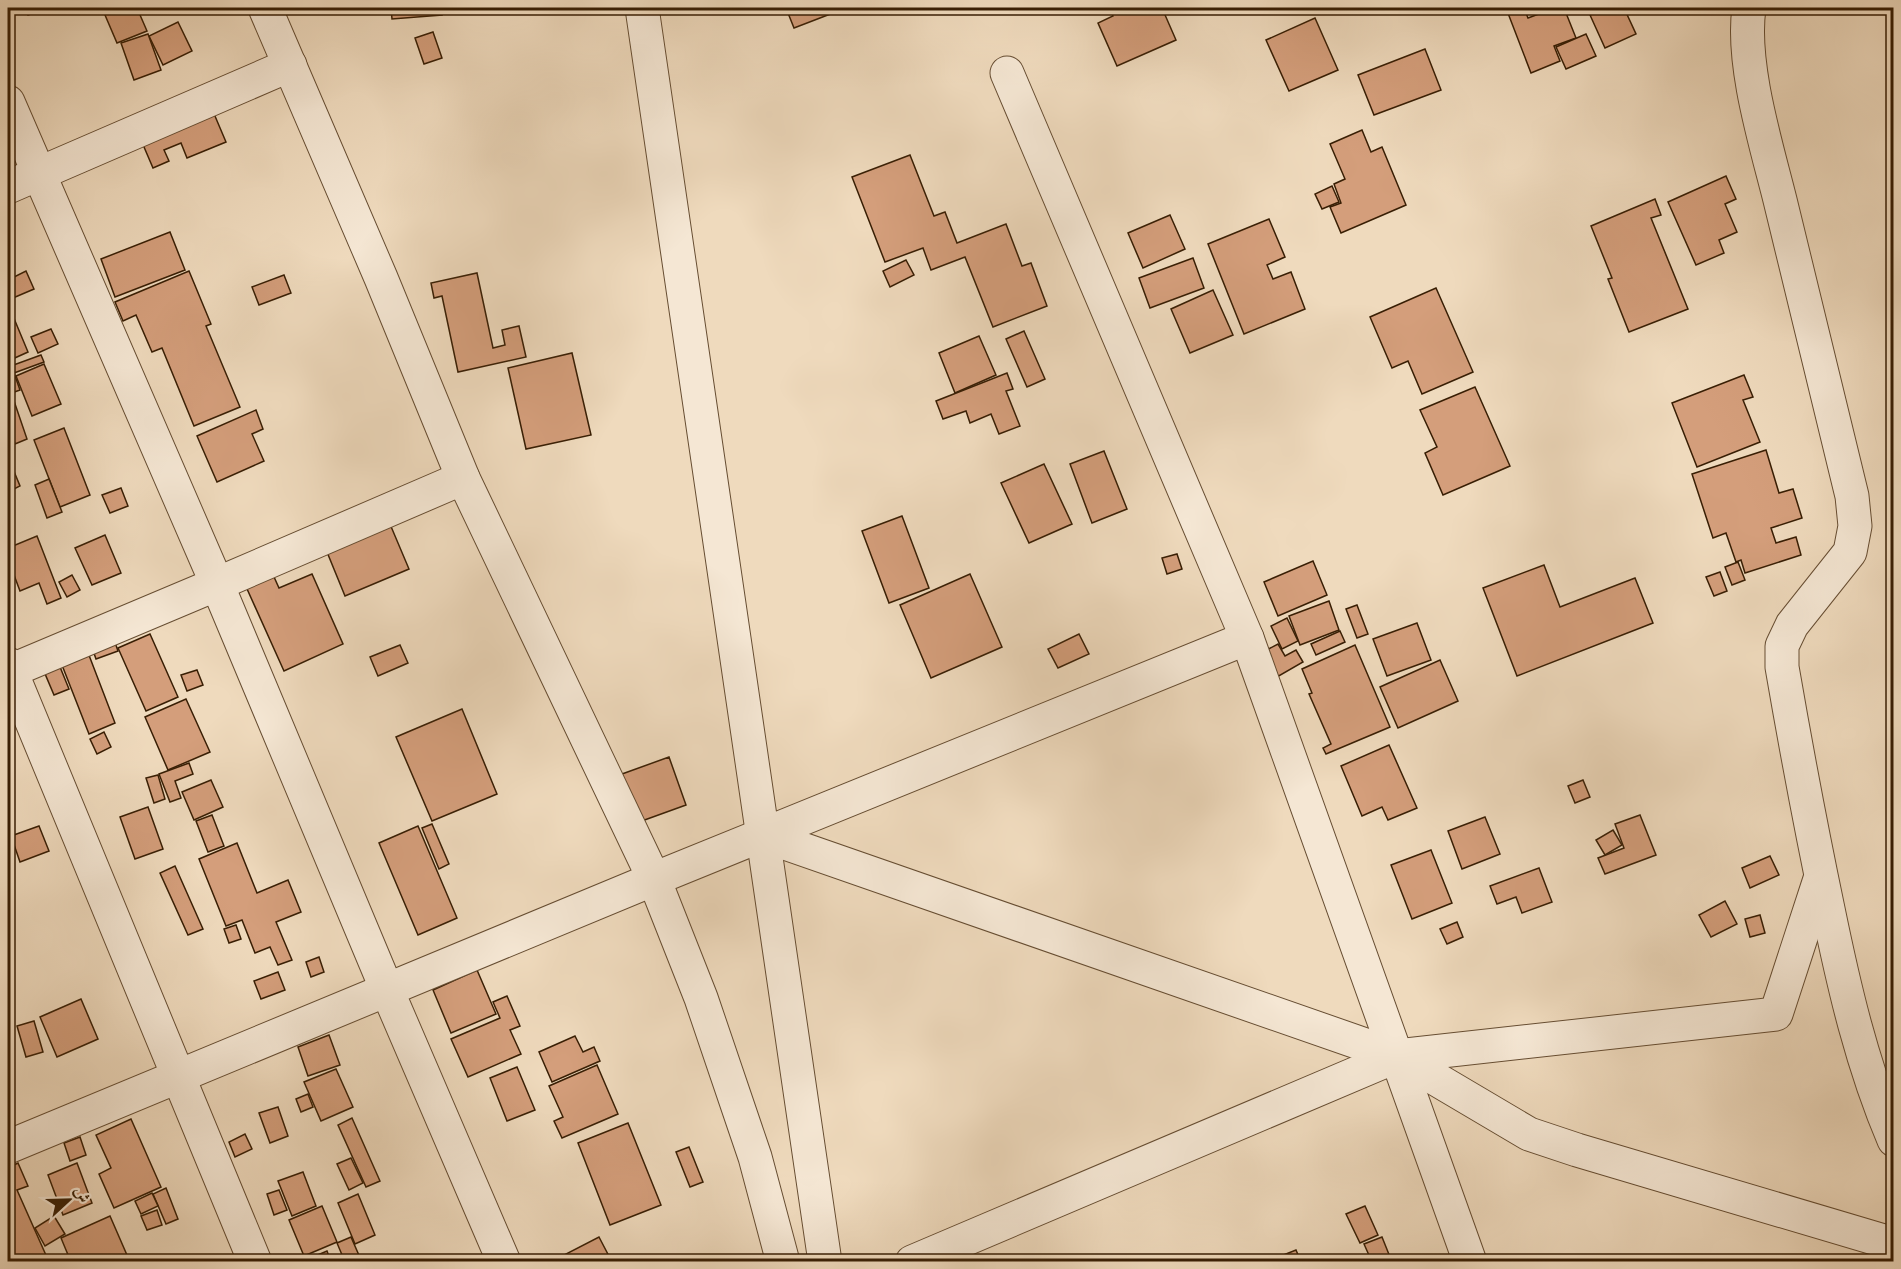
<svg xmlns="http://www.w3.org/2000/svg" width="1901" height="1269" font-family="'IM FELL Great Primer',Amiri,serif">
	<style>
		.building { fill: #d49e7b; stroke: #381e04; stroke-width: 1.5 }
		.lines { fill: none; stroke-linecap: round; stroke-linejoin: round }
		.minor-casing { stroke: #664d32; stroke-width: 35 }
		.minor { stroke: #f5e7d4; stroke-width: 33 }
	</style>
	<rect width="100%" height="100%" fill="#efdabd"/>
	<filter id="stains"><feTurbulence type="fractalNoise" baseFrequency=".00333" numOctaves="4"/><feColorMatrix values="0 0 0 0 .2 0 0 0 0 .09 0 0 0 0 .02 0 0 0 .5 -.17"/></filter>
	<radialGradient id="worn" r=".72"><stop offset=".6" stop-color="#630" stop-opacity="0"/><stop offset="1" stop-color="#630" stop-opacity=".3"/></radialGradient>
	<g class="building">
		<path d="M25 8H47L28 15Z"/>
		<path d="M102 8H137L147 31 117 43Z"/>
		<path d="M391 8H441L442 15 392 19Z"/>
		<path d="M786 8H846L794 28Z"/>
		<path d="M1109 8H1162L1176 40 1117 66 1098 23 1113 16Z"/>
		<path d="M1506 8H1524L1528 18 1555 8H1564L1576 38 1554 46 1560 61 1531 73Z"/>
		<path d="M1526 8H1547L1528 14Z"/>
		<path d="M1585 8H1603L1587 14Z"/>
		<path d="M1607 8H1624L1636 34 1605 48 1590 15Z"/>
		<path d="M1315 18 1338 70 1289 91 1266 40Z"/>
		<path d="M178 22 192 51 163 65 149 36Z"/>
		<path d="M433 32 442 58 424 64 415 38Z"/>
		<path d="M148 34 161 70 134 80 121 43Z"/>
		<path d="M1586 34 1596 56 1566 69 1556 47Z"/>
		<path d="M1425 49 1441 90 1374 115 1358 75Z"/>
		<path d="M212 109 226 142 187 158 181 143 164 150 169 161 153 168 141 140Z"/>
		<path d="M1362 130 1371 152 1382 147 1406 205 1341 233 1330 207 1341 203 1334 184 1345 179 1330 144Z"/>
		<path d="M910 155 934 216 945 212 957 243 1006 224 1022 266 1031 263 1047 306 993 327 965 257 931 270 923 248 885 262 852 177Z"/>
		<path d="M1726 176 1736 199 1725 204 1737 232 1719 240 1724 253 1696 265 1668 202Z"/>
		<path d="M1332 186 1339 202 1322 209 1315 194Z"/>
		<path d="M1655 199 1661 215 1651 218 1688 309 1629 332 1608 279 1612 278 1591 226Z"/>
		<path d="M1170 215 1185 249 1143 268 1128 233Z"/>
		<path d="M1269 219 1285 257 1267 265 1273 279 1291 272 1305 309 1244 334 1208 244Z"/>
		<path d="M170 232 185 270 115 297 101 259Z"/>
		<path d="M1193 258 1204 288 1150 308 1139 278Z"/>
		<path d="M906 260 914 275 890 287 883 271Z"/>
		<path d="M26 271 34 289 13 298 8 286V280Z"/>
		<path d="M189 271 211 324 206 326 240 407 194 426 162 348 152 352 136 315 123 321 115 302Z"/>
		<path d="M477 273 493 348 505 345 502 330 519 326 526 357 458 372 442 296 434 298 431 283Z"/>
		<path d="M284 275 291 293 259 305 252 287Z"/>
		<path d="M1436 288 1473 372 1422 394 1408 361 1392 368 1370 317Z"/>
		<path d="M1213 290 1233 335 1190 353 1171 309Z"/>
		<path d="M8 304 28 352 8 361Z"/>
		<path d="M51 329 58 344 38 353 31 337Z"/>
		<path d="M1024 331 1045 379 1027 387 1006 339Z"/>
		<path d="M979 336 996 375 955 393 939 353Z"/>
		<path d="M572 353 591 435 526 449 508 368Z"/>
		<path d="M41 355 44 362 14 373 20 390 9 394 8 367Z"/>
		<path d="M44 364 61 404 32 416 16 376Z"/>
		<path d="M1007 373 1013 389 1006 391 1020 426 999 434 991 414 970 423 966 411 943 419 936 401Z"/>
		<path d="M1744 375 1753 397 1743 400 1760 442 1697 467 1672 403Z"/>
		<path d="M1475 387 1510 466 1443 495 1425 453 1437 447 1420 410Z"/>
		<path d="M13 398 27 439 15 444 8 423V400Z"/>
		<path d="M256 410 263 429 252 434 264 461 217 482 197 436Z"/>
		<path d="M64 428 90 495 60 507 34 440Z"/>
		<path d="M1766 450 1779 493 1793 489 1802 518 1771 528 1776 543 1796 537 1801 555 1745 573 1741 560 1736 562 1726 533 1713 538 1692 474Z"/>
		<path d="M1104 451 1127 509 1092 523 1070 464Z"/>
		<path d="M8 457 20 486 8 492Z"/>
		<path d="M1044 464 1072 524 1029 543 1001 483Z"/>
		<path d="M49 479 62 512 47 518 35 485Z"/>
		<path d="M121 488 128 506 110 513 102 495Z"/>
		<path d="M902 516 929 588 889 603 862 531Z"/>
		<path d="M387 517 409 569 345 596 327 552Z"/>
		<path d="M105 535 121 573 92 585 75 548Z"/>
		<path d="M37 536 61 598 47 604 39 583 20 591 8 559V548Z"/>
		<path d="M1177 554 1182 569 1167 574 1162 558Z"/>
		<path d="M1313 561 1327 595 1278 616 1264 582Z"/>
		<path d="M1738 562 1745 580 1732 585 1725 567Z"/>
		<path d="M1544 565 1560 607 1635 578 1653 623 1517 676 1483 588Z"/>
		<path d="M270 568 279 588 312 574 343 644 284 671 243 580Z"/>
		<path d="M1720 572 1727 591 1714 596 1706 577Z"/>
		<path d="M970 574 1002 647 931 678 900 605Z"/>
		<path d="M72 575 80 590 67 597 59 582Z"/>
		<path d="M1329 601 1339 630 1300 645 1289 616Z"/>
		<path d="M1357 605 1368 634 1357 638 1346 609Z"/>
		<path d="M1287 618 1298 641 1282 649 1271 626Z"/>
		<path d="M1417 623 1431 660 1387 676 1373 639Z"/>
		<path d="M111 631 118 651 96 659 89 639Z"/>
		<path d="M1340 631 1345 642 1316 655 1311 644Z"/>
		<path d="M150 634 178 697 146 711 118 648Z"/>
		<path d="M1079 634 1089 654 1058 668 1048 649Z"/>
		<path d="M1278 644 1285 656 1296 650 1303 662 1277 677 1263 652Z"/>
		<path d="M400 645 408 663 378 676 370 657Z"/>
		<path d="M1355 645 1390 727 1326 754 1323 748 1331 744 1309 694 1312 693 1302 669Z"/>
		<path d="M87 650 115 723 89 734 60 660Z"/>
		<path d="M1440 660 1458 701 1398 728 1380 687Z"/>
		<path d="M58 662 69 689 54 695 43 669Z"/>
		<path d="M197 670 203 685 187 691 181 675Z"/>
		<path d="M186 699 210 752 168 770 145 717Z"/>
		<path d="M462 709 497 794 432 821 396 737Z"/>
		<path d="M104 732 111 747 97 754 90 739Z"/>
		<path d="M1389 745 1417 808 1388 820 1382 807 1362 816 1341 766Z"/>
		<path d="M669 757 686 805 639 822 622 774Z"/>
		<path d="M189 763 193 774 175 781 181 798 170 802 159 774Z"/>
		<path d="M158 775 165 799 154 803 146 778Z"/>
		<path d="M211 780 223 807 194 820 182 792Z"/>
		<path d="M1583 780 1590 797 1575 803 1568 786Z"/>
		<path d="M148 807 163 849 135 859 120 817Z"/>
		<path d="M212 815 224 846 208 852 196 821Z"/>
		<path d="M1640 815 1656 855 1605 874 1598 858 1624 848 1615 824Z"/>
		<path d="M1485 817 1500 854 1462 869 1448 831Z"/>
		<path d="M432 824 449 864 439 869 422 828Z"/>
		<path d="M39 826 49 851 20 862 11 836Z"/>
		<path d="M418 826 457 918 418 935 379 843Z"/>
		<path d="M1613 830 1622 845 1605 855 1596 840Z"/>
		<path d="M237 843 257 893 288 880 301 912 276 922 292 960 278 965 270 947 255 953 242 920 226 926 199 859Z"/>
		<path d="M1431 850 1452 903 1412 919 1391 865Z"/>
		<path d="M1770 856 1779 875 1750 888 1742 868Z"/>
		<path d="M175 866 203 929 188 935 160 873Z"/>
		<path d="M1539 868 1552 902 1522 913 1516 897 1497 904 1490 886Z"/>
		<path d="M1725 901 1737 924 1711 937 1699 915Z"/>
		<path d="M1760 915 1765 933 1750 937 1745 919Z"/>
		<path d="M1457 922 1463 937 1447 944 1440 929Z"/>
		<path d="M236 925 241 939 229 943 224 929Z"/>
		<path d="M319 957 324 972 311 977 306 962Z"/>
		<path d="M477 970 496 1014 451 1033 433 990Z"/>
		<path d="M278 972 285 990 261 999 254 981Z"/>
		<path d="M507 996 520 1026 510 1030 521 1054 468 1077 451 1039 500 1018 493 1002Z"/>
		<path d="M81 999 98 1039 57 1057 40 1017Z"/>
		<path d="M34 1021 43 1052 26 1057 17 1026Z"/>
		<path d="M329 1035 340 1065 308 1076 298 1047Z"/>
		<path d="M575 1036 583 1052 594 1047 600 1061 552 1082 539 1052Z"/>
		<path d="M597 1065 618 1114 562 1138 554 1121 563 1117 549 1086Z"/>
		<path d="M517 1067 535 1110 507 1121 490 1078Z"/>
		<path d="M336 1069 353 1107 321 1121 304 1082Z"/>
		<path d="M308 1094 313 1107 301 1112 296 1099Z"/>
		<path d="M278 1107 288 1136 270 1143 259 1113Z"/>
		<path d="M352 1118 380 1181 366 1187 338 1125Z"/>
		<path d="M131 1119 161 1187 114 1208 99 1174 111 1168 96 1135Z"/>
		<path d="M628 1123 661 1205 610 1225 578 1143Z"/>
		<path d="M245 1134 252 1149 235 1157 229 1142Z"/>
		<path d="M80 1137 86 1155 70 1161 64 1143Z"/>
		<path d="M689 1147 703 1182 690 1187 676 1152Z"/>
		<path d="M351 1158 363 1183 349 1190 337 1164Z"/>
		<path d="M18 1163 28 1186 17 1190 49 1262H8V1253L9 1252 8 1249V1168Z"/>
		<path d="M77 1163 92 1203 63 1215 48 1175Z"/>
		<path d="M303 1172 316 1206 292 1216 278 1181Z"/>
		<path d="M166 1188 178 1219 166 1224 153 1194Z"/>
		<path d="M279 1190 287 1210 274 1215 267 1194Z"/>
		<path d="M152 1193 158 1206 141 1214 135 1201Z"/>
		<path d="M358 1194 375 1235 355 1244 338 1203Z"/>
		<path d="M322 1206 337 1242 304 1256 289 1220Z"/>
		<path d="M1365 1206 1378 1235 1360 1243 1346 1214Z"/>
		<path d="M157 1210 162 1225 147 1230 141 1216Z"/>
		<path d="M54 1216 65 1234 45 1246 35 1228Z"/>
		<path d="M110 1216 130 1262H71L61 1238Z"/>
		<path d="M351 1237 361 1260 345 1262 337 1243Z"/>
		<path d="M599 1237 612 1262H567L564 1255Z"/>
		<path d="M1382 1237 1392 1262H1372L1364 1244Z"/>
		<path d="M1296 1250 1301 1262H1283L1281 1256Z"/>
		<path d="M327 1251 331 1262H315L313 1257Z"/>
	</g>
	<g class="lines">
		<defs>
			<g id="minor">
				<path d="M265 8 381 278 463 478 654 879 701 998 755 1157 783 1262"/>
				<path d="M642 8 825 1262"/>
				<path d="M1749 8C1741 64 1766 144 1780 200 1804 298 1828 397 1852 496L1855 526 1850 552 1792 625 1782 646V667C1796 748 1811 828 1828 909 1844 987 1862 1065 1894 1140"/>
				<path d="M1007 73 1247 638 1470 1262"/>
				<path d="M8 102 217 584 387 990 504 1262"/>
				<path d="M8 187 290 65"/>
				<path d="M8 664 255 1262"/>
				<path d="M8 672 217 584 463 478"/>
				<path d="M762 835 1397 1056 1529 1134 1577 1150 1894 1244"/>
				<path d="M8 1147 654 879 1247 638"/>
				<path d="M912 1262 1397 1056 1776 1014 1820 879"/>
			</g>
		</defs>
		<use href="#minor" class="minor-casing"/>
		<use href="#minor" class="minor"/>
	</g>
	<rect width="1901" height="1269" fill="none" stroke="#efdabd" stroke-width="30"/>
	<rect x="9" y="9" width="1883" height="1251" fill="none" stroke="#381e04" stroke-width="3"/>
	<rect x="15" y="15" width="1871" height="1239" fill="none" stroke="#381e04" stroke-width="1.5"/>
	<g transform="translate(69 1200) rotate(68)" stroke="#f5e7d4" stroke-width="4.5" paint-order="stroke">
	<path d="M0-4.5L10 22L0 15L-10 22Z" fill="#381e04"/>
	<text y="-9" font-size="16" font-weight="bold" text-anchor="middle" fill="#381e04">ش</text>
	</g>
	<rect width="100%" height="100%" filter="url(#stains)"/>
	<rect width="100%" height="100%" fill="url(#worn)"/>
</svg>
